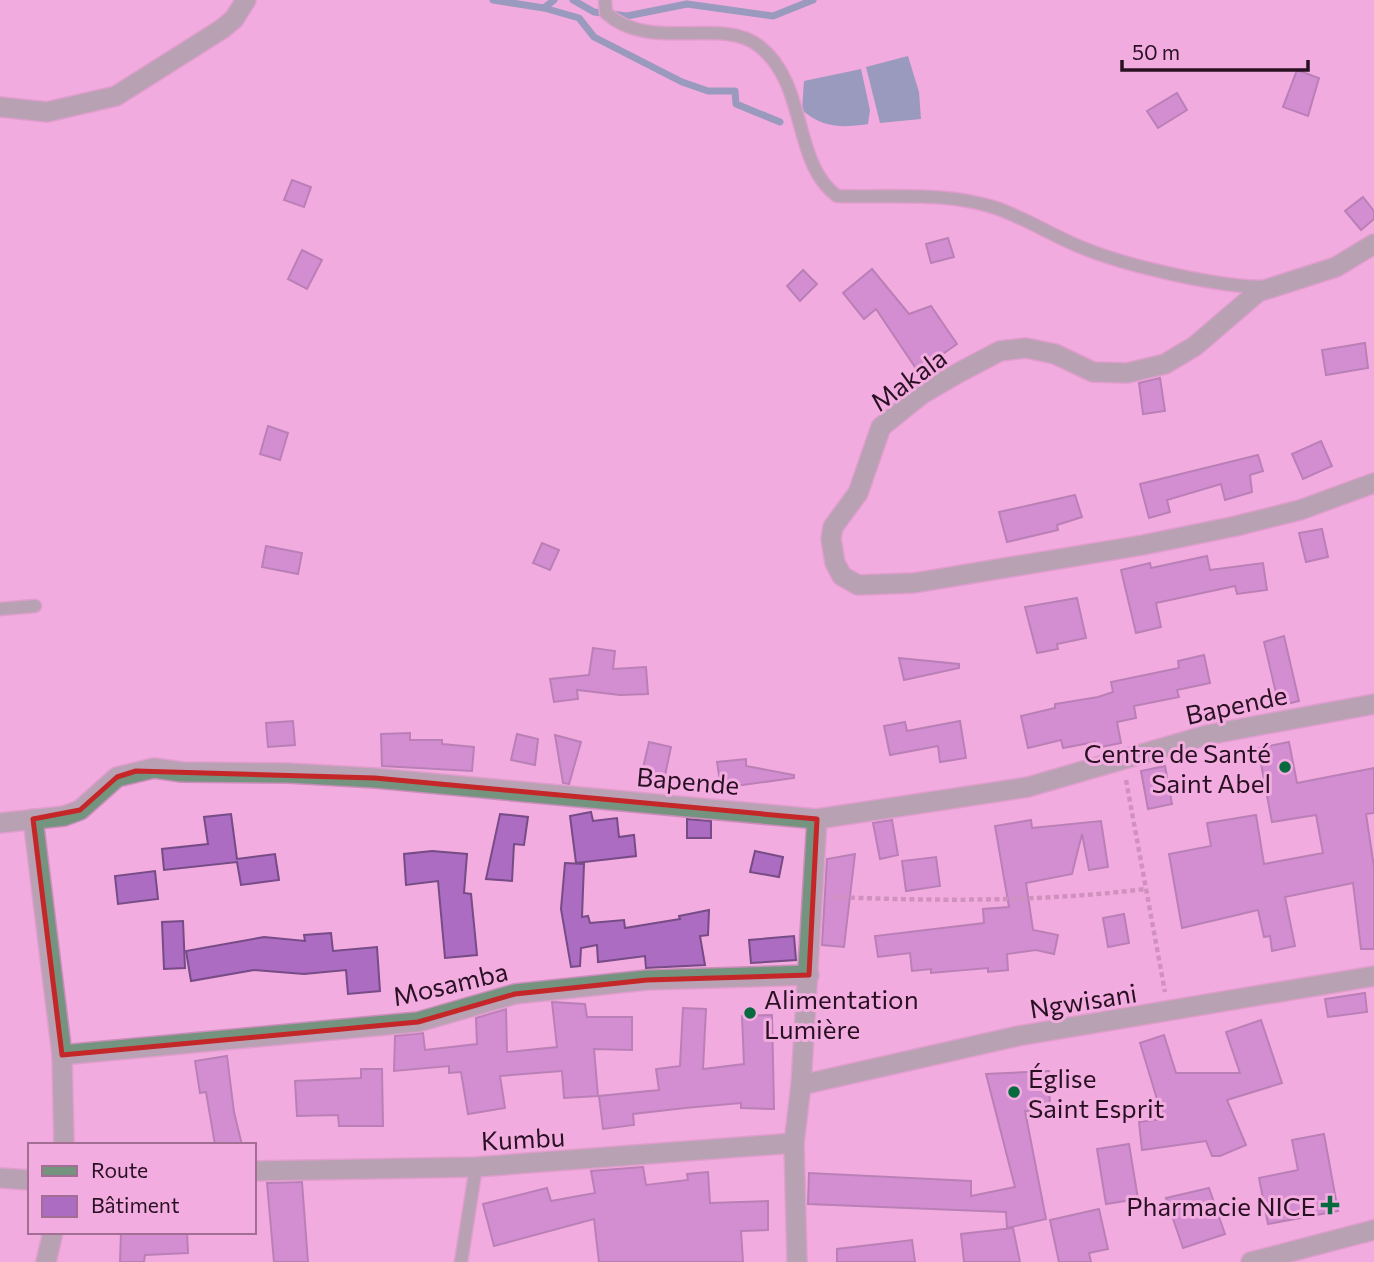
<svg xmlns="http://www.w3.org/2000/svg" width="1374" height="1262" font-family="Commissioner,sans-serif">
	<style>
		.water { fill: #308397 }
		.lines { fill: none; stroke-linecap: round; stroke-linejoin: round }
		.stream { stroke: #308397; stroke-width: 7 }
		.building { fill: #ab6cc2; stroke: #764b86; stroke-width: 2 }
		.service-casing { stroke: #ca8db9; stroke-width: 15 }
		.minor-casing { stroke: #ca8db9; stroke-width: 22 }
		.path { stroke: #a8729a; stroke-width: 4.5; stroke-dasharray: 5 3.5; stroke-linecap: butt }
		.service { stroke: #749480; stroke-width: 12 }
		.minor { stroke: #749480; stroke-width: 19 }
		.marked { fill: none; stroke: #c52628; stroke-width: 5; stroke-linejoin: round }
		.poi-dot { fill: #076a3f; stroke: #f2acdf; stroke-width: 2.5 }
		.labels { text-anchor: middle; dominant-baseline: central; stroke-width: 6; stroke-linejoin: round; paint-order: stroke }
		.street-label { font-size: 26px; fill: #291023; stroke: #f2acdf }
		.poi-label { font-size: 26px; fill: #291023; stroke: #f2acdf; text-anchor: end }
	</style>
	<rect width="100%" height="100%" fill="#f2acdf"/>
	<g class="water">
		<path d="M908 56 919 92 921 119 880 123 866 67Z"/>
		<path d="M861 69 870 110 868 124C841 128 823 128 802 110L804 81Z"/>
	</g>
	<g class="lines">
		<g class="stream">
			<path d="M493 0 544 8 554 0"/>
			<path d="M573 0 594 12 627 16 687 4 773 16 813 0"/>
			<path d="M544 8 579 18 594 37 682 82 708 91H735L736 104 780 122"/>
		</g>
	</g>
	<g class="building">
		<path d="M1297 70 1319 78 1308 116 1283 107Z"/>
		<path d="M1177 93 1187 110 1158 128 1147 111Z"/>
		<path d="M292 180 311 187 304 207 284 200Z"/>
		<path d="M1363 197 1374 211V219L1361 230 1345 211Z"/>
		<path d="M948 238 954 257 931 263 926 244Z"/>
		<path d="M302 250 322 260 307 289 288 279Z"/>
		<path d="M872 269 909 314 931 306 957 344 937 358 943 368 923 379 876 309 864 319 843 293Z"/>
		<path d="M803 270 817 284 800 301 787 286Z"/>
		<path d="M1365 343 1368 368 1326 375 1322 350Z"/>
		<path d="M1160 378 1165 411 1143 414 1139 383Z"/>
		<path d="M268 426 288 433 280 460 260 454Z"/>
		<path d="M1321 441 1332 466 1303 479 1292 454Z"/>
		<path d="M1258 455 1263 471 1250 475 1252 492 1225 500 1221 484 1167 500 1170 512 1149 518 1140 484Z"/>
		<path d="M1075 495 1082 517 1057 525 1058 530 1007 542 999 512Z"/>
		<path d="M1322 529 1328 557 1306 562 1299 533Z"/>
		<path d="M542 543 559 550 550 570 533 563Z"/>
		<path d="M266 546 302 553 298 574 262 567Z"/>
		<path d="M1207 556 1210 570 1263 563 1267 590 1237 594 1235 586 1156 603 1161 627 1136 633 1121 570 1150 563 1151 568Z"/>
		<path d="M1077 598 1086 638 1057 644 1058 649 1037 653 1025 607Z"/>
		<path d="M1284 636 1299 701 1279 706 1264 642Z"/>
		<path d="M593 648 615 651 613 669 646 667 648 694 620 695 577 690 578 699 554 702 550 679 589 675Z"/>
		<path d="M1204 655 1210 683 1177 690 1179 697 1134 706 1136 718 1117 722 1121 743 1096 748 1095 742 1063 748 1061 740 1028 748 1021 716 1055 708V704L1098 697 1113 692 1111 682 1179 668 1178 661Z"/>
		<path d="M899 658 959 664V668L904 680Z"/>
		<path d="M293 721 295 745 268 747 266 723Z"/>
		<path d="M960 721 966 758 940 762 938 746 890 755 884 726 905 722 907 731Z"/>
		<path d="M410 733V740H442V744L474 747 472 771 382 766 381 734Z"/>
		<path d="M517 734 538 739 535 765 511 760Z"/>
		<path d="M555 735 581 742 569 784 563 783Z"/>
		<path d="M649 742 671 747 663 785 640 781Z"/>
		<path d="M1289 742 1297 783 1374 768V813L1366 814 1374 867V949H1361L1353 883 1285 897 1295 946 1272 951 1270 936 1264 937 1258 910 1182 928 1169 854 1211 846 1207 823 1256 815 1264 864 1323 853 1316 815 1272 822 1258 748Z"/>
		<path d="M746 759V766L794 775V778L721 788 717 762Z"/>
		<path d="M1165 766 1172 804 1148 809 1141 771Z"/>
		<path d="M591 812 593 821 617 818 619 837 634 835 636 856 576 863 570 816Z"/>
		<path d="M231 814 237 859 275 854 279 880 241 885 237 862 164 870 162 849 208 844 204 817Z"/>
		<path d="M500 814 528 817 524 845 514 844 512 881 486 879Z"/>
		<path d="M687 819 711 821V838H687Z"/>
		<path d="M892 820 898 855 880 859 873 823Z"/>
		<path d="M1031 820 1032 828 1101 821 1108 867 1089 870 1082 834 1072 874 1026 883 1033 930 1058 935 1054 954 1036 950 1007 954 1008 970 988 972V968L931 973V969L912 971 910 953 878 957 875 936 984 923 983 909 1009 907 995 826Z"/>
		<path d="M432 851 467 854 464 893 471 894 477 955 445 958 438 881 406 885 404 854Z"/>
		<path d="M755 851 783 857 779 877 750 872Z"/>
		<path d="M855 854 844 947 822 945 827 859Z"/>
		<path d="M936 857 940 886 906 891 902 861Z"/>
		<path d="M565 863 584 864 582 917 588 916 590 923 624 920 625 928 680 919 679 916 709 910 708 935 700 936 705 965 646 968 645 956 598 962 597 945 581 948 580 966 571 967 561 909Z"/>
		<path d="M155 871 158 899 118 904 115 876Z"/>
		<path d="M1124 914 1129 943 1108 947 1103 918Z"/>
		<path d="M183 921 185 968 164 969 162 922Z"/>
		<path d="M331 933 333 951 377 947 380 991 348 994 346 970 304 974 254 970 191 981 186 951 264 937 305 941 304 935Z"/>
		<path d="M794 936 796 960 751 963 749 940Z"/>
		<path d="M1365 993 1367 1012 1328 1017 1325 999Z"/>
		<path d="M552 1002 585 1004 587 1017H632V1050L594 1049 598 1096 564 1098 562 1071 500 1076 505 1108 468 1114 461 1072 449 1073V1066L394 1071 395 1036 423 1033 425 1050 477 1044 476 1018 506 1009 507 1052 557 1047Z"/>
		<path d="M683 1008 706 1009 703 1069 744 1064 742 1016 772 1015 774 1109 741 1108V1103L685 1108 633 1114 634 1125 603 1129 599 1096 659 1090 656 1069 680 1066Z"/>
		<path d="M1261 1020 1282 1083 1227 1100 1246 1145 1220 1156H1212L1206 1141 1142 1150 1139 1122 1163 1119 1140 1043 1164 1035 1176 1073H1240L1226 1032Z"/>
		<path d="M227 1056 234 1112 242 1145H215L206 1092 200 1093 195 1061Z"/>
		<path d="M361 1069H382L383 1126H339L338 1115 297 1116 295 1081 361 1078Z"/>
		<path d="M1049 1071 1050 1110 1025 1111 1046 1219 1007 1228 1006 1212 808 1204 809 1173 971 1181V1196L1015 1187 986 1074Z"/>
		<path d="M1324 1134 1338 1211 1268 1224 1259 1178 1298 1170 1292 1140Z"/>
		<path d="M1129 1144 1138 1199 1106 1204 1097 1149Z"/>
		<path d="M643 1167 646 1185 688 1180 687 1174 708 1172 710 1203 768 1201V1230L741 1231 743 1262H599L594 1219 494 1246 483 1204 547 1188 551 1201 595 1193 591 1171Z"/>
		<path d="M302 1182 308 1262H274L267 1183Z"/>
		<path d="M1209 1188 1225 1234 1183 1248 1166 1198Z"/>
		<path d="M1099 1209 1108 1249 1089 1253 1091 1262H1059L1050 1220Z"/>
		<path d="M1013 1228 1020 1262H964L961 1234Z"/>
		<path d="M121 1232H187L188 1253 145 1255 144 1262H120Z"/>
		<path d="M912 1240 915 1262H837V1249Z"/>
	</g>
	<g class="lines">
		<defs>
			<g id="service">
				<path d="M605 0 606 13C650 53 721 16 759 46 808 84 792 163 837 196 891 198 944 191 996 208 1028 219 1056 238 1088 250 1132 267 1218 287 1265 287"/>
				<path d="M0 609 35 606"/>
				<path d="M461 1262 476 1167"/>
			</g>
			<g id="minor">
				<path d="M0 107 47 112 116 96 222 29 234 19 246 0"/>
				<path d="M1374 244 1336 267 1258 292 1195 346 1165 364 1127 373 1093 372 1055 354 1026 348 1000 351 960 372 922 394 881 427 858 493 833 527 831 539 835 563 842 576 858 585 914 583 1143 545 1236 526 1300 510 1374 483"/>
				<path d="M33 819 62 1055 64 1145"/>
				<path d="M0 823 64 816 80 810 117 777 154 768 182 772 288 773 375 778 817 819 1028 787 1207 735 1374 704"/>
				<path d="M62 1055 418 1022 515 994 647 980 809 975"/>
				<path d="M801 1085 1018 1036 1374 976"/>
				<path d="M254 1171 476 1167 794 1143"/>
				<path d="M0 1178 30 1180"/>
				<path d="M46 1262 53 1232"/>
				<path d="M797 1262 794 1143 801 1085 817 819"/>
				<path d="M1251 1262 1374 1230"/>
			</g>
		</defs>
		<use href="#service" class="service-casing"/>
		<use href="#minor" class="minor-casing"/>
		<g class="path">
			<path d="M1126 780 1165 992"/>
			<path d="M833 897C937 901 1042 902 1145 889"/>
		</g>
		<use href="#service" class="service"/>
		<use href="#minor" class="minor"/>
	</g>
	<path d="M0 0H1374V1262H0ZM136 771 375 778 817 819 809 975 647 980 515 994 418 1022 62 1055 33 819 80 810 117 777Z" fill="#f2acdf" fill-opacity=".55" fill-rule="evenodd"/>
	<path class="marked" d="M136 771 375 778 817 819 809 975 647 980 515 994 418 1022 62 1055 33 819 80 810 117 777Z"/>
	<g class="poi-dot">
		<circle cx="1285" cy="767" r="7"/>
		<circle cx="750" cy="1013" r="7"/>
		<circle cx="1014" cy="1092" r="7"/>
		<path d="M1326.5 1194.5h7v7h7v7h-7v7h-7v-7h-7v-7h7z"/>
	</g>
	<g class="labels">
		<g class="street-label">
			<text transform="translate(908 379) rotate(-36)">Makala</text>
			<text transform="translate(1236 704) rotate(-12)">Bapende</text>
			<text transform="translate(688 780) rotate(5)">Bapende</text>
			<text transform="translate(450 983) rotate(-13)">Mosamba</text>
			<text transform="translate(1083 1000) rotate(-9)">Ngwisani</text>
			<text transform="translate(523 1138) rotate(-3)">Kumbu</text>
		</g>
		<g class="poi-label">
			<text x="1271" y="752">Centre de Santé<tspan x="1271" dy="30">Saint Abel</tspan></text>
			<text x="764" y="998" text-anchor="start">Alimentation<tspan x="764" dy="30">Lumière</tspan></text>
			<text x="1028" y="1077" text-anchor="start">Église<tspan x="1028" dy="30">Saint Esprit</tspan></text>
			<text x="1316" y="1205">Pharmacie NICE</text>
		</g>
	</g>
	<rect x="28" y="1143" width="228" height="91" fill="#f2acdf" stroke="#a26e94" stroke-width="2"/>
	<rect x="42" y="1166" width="35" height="10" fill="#749480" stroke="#a26e94" stroke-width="2"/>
	<text x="91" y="1178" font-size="21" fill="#291023">Route</text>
	<rect x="42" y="1196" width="35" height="21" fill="#ab6cc2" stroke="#a26e94" stroke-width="2"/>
	<text x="91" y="1213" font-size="21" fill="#291023">Bâtiment</text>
	<path d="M1122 60v10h186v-10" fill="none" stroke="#291023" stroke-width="3.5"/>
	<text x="1132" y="60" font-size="21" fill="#291023" stroke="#f2acdf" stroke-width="5" paint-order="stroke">50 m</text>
</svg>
